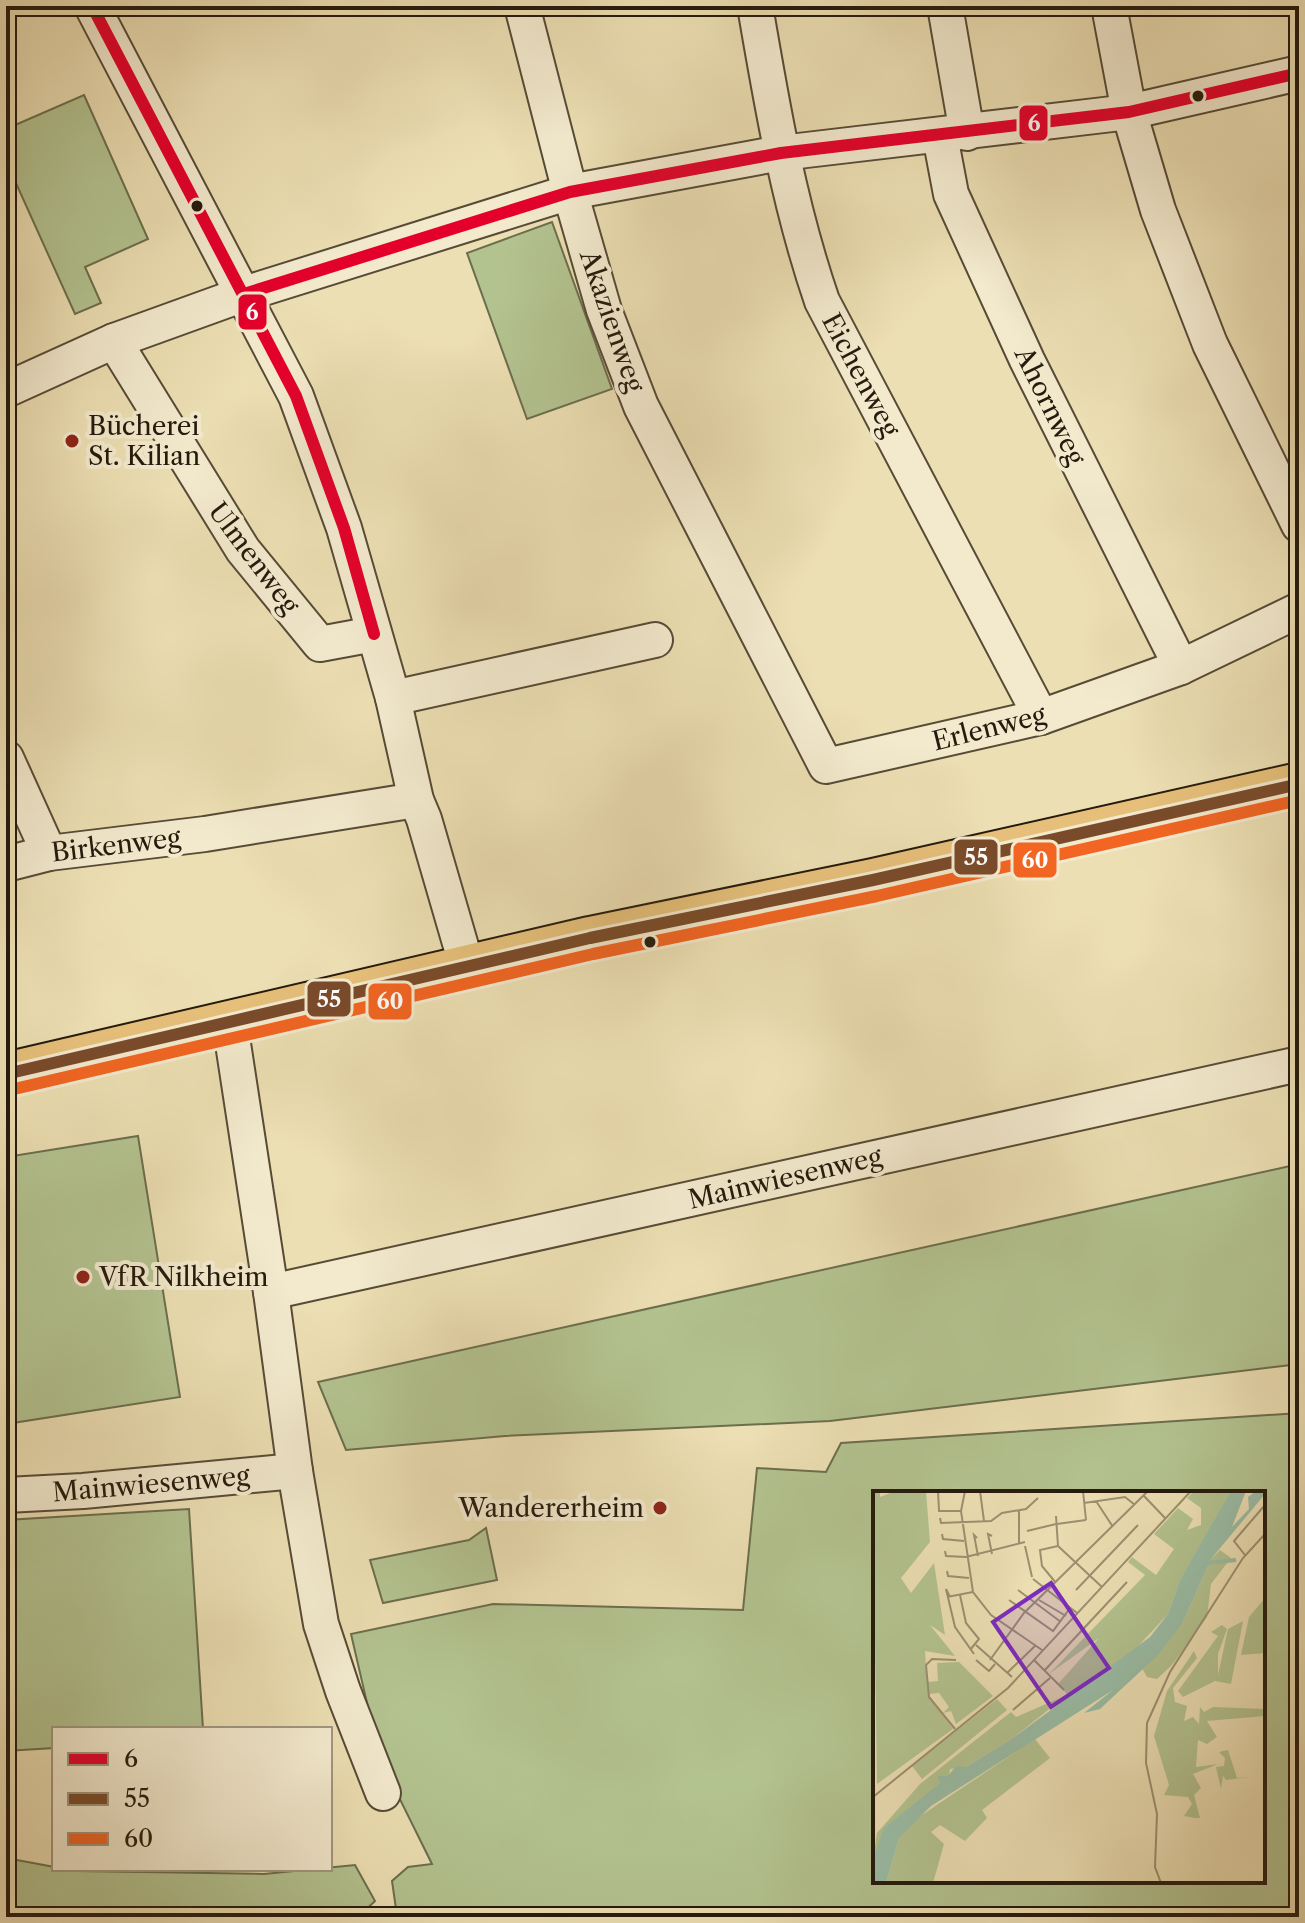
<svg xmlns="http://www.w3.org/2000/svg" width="1305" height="1923" font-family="'Libre Caslon Text',serif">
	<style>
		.green { fill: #b3c390; stroke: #6c6e4e; stroke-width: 2; fill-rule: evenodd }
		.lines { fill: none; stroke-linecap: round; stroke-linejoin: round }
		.minor-casing { stroke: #574b36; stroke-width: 38 }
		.major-casing { stroke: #251a0d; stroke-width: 46 }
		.minor { stroke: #f3eace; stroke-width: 34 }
		.major { stroke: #e6c07a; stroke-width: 42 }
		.bus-1-casing { stroke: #f3eace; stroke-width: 18 }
		.bus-2-casing { stroke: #f3eace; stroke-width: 18 }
		.bus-3-casing { stroke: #f3eace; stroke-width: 18 }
		.bus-1 { stroke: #e4002b; stroke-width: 12 }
		.bus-2 { stroke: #7a4b2a; stroke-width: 12 }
		.bus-3 { stroke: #f26522; stroke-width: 12 }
		.bus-dot { fill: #251a0d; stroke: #f3eace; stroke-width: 3 }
		.poi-dot { fill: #8f2418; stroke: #f3eace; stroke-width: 3 }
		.labels { text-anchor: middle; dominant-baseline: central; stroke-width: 8; stroke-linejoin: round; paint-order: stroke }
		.street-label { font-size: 26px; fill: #251a0d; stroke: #f3eace }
		.poi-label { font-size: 26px; fill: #251a0d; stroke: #f3eace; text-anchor: start }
		.inset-river { fill: none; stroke: #9abda6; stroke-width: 4 }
		.inset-road { fill: none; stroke: #9c9071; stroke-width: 2 }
		.view { fill: #7b2cbf; fill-opacity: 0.15; stroke: #7b2cbf; stroke-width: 4 }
		.inset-edge { fill: none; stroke: #251a0d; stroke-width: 4 }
		.line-badge { stroke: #f3eace; stroke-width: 3 }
		.badge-label { font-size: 22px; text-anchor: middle; font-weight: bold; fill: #fff }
	</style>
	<rect width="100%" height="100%" fill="#ecdfb3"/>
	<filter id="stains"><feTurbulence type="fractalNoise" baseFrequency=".0025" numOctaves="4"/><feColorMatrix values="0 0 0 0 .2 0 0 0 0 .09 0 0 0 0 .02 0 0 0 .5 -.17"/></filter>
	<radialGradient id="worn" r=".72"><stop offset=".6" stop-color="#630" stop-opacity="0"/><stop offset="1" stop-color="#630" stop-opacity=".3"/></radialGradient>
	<g class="green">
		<path d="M84 95 148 239 85 267 101 303 75 314 6 161V129Z"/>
		<path d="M552 222 612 389 527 419 467 253Z"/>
		<path d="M138 1136 180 1397 6 1424V1157Z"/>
		<path d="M1299 1164V1364L830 1421 505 1436 346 1450 318 1382Z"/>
		<path d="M1299 1413V1916H397L392 1881 408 1867 432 1864 380 1759 351 1634 493 1604 743 1610 757 1468 826 1472 841 1443ZM875 1493H1263V1881H875Z"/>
		<path d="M189 1509 203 1729H54V1748L6 1751V1520Z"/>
		<path d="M486 1528 497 1580 383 1603 370 1560 469 1540Z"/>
		<path d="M6 1858 76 1871 264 1874 355 1865 375 1901 358 1917H6Z"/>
	</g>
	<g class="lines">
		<defs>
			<g id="minor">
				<path d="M92 6 296 396 344 528 393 698 416 800 424 819 467 967"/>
				<path d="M522 6 570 192 604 310 641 406 826 766 1041 717 1181 667 1299 610"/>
				<path d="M755 6C772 106 789 205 822 301L1041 717"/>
				<path d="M945 6 967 133"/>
				<path d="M1109 6 1129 112 1158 210 1210 344 1299 525"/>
				<path d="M940 136 951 194 1027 360 1181 667"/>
				<path d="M114 341 243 550 320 644 374 634"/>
				<path d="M6 390 114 341 244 294 570 192 781 153 1129 112 1299 73"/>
				<path d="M393 698 655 640"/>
				<path d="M6 758 49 853"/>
				<path d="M6 864 49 853 205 834 416 800"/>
				<path d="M230 1024 271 1292 295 1471 321 1624 343 1691 383 1793"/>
				<path d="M271 1292 1299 1064"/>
				<path d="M6 1495 83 1491 295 1471"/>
			</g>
			<path id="major" d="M6 1074 590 938 873 880 1299 784"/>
		</defs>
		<use href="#minor" class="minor-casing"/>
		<use href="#major" class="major-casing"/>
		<use href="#minor" class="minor"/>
		<use href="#major" class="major"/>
		<defs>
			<g id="bus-1">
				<path d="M92 6 296 396 344 528 374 634"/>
				<path d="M244 294 570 192 781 153 1129 112 1299 73"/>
			</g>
			<path id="bus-2" d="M6 1074 590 938 873 880 1299 784"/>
			<path id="bus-3" d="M10 1090 593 954 877 896 1299 800"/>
		</defs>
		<use href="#bus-1" class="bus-1-casing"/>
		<use href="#bus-2" class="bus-2-casing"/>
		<use href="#bus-3" class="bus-3-casing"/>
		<use href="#bus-1" class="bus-1"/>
		<use href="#bus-2" class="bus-2"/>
		<use href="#bus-3" class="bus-3"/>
	</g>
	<g class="bus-dot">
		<circle cx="1198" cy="96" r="7"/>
		<circle cx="197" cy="206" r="7"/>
		<circle cx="650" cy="942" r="7"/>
	</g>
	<g class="poi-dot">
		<circle cx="72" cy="441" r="8"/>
		<circle cx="83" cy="1277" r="8"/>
		<circle cx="660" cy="1508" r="8"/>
	</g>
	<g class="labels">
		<g class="street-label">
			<text transform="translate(612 321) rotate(71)">Akazienweg</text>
			<text transform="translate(861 375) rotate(62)">Eichenweg</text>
			<text transform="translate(1050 406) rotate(64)">Ahornweg</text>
			<text transform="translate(254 558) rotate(53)">Ulmenweg</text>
			<text transform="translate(989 728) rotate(-14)">Erlenweg</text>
			<text transform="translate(116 845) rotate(-7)">Birkenweg</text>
			<text transform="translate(785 1178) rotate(-13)">Mainwiesenweg</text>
			<text transform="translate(151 1484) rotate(-5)">Mainwiesenweg</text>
		</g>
		<g class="poi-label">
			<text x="88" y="426">Bücherei<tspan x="88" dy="30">St. Kilian</tspan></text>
			<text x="99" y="1277">VfR Nilkheim</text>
			<text x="644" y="1508" text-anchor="end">Wandererheim</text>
		</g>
	</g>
	<g transform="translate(873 1491)">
		<rect width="392" height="392" fill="#ecdfb3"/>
		<path d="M0 0H7V6L22 0H53L57 51 28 87 38 102 61 72 72 144 57 134 82 165 52 160 54 191 65 190 64 172 86 171 120 205 83 233 78 220 70 222 76 216 66 202 55 203 80 238 4 293ZM321 0H360L307 89 295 123 255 166 200 206 194 203 185 193 226 147 176 183 272 84 255 71 259 66 283 84 301 58 281 43 305 17 320 28 314 39 328 34V17L314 7ZM347 59 358 67 338 93 334 126 299 174 284 188 274 186 269 177 310 131 338 68ZM392 107V162L368 164 376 126ZM370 130 358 193 342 190 310 206 305 200 345 145 338 141 349 134 354 138 345 163V184L355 138ZM321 160 324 167 300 197 302 211 314 215 311 230 320 226 326 233 327 216 331 221 340 216 392 218V225L334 230 344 246 334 253 325 249 323 276 345 273 320 283 328 297 321 304 327 327H322L311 325 319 313 315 306 291 304 296 294 281 245 294 200ZM194 204 140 247 93 276 77 278 76 285 22 330 0 369 4 342 47 293 138 221 143 226ZM124 208 134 219 49 288 39 275ZM162 248 177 267 109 319 114 327 92 350 67 334 58 341 71 353 60 392H13L26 347 43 328ZM355 259 364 287 377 286 353 289 350 285 348 298 343 276 351 275 352 267 346 261Z" fill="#b3c390"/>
		<path d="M373 0 359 36 376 18 375 6 383 0 392 3 338 68 310 131 285 164 227 218 211 222 240 199 58 315 26 347 13 392H0V369L11 337 67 292 65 285H75L83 275 93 276 140 247 277 146 295 123 307 89 357 2Z" fill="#9abda6"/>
		<path class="inset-river" d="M335 72 363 69"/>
		<path class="inset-road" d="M65 0 66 20H88M92 0 88 20 100 101 118 124 169 159M107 0 111 30M210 0 213 29M271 5 292 27M223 10 240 36M211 12 252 6 262 14M146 19V52M183 25 185 55 229 96M67 27 68 32 118 30 129 22 153 18 165 7M184 33 213 29M154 40 183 33M69 43 70 48 91 50M119 45 115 43 119 63M104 47 101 44 105 65M152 55 159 86M72 60 73 65 93 66 152 51M372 64 361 50 392 14M74 80 75 85 96 87M160 88 204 122M183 92 169 75 167 59 185 55M145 99 188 131M203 99 265 34M87 104 93 132 106 148 97 159M74 106 100 101M77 106 73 98 82 136 101 163M136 109 180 140 197 117M166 109 193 125M103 154 139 186M103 169 116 180 122 173M117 169 151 122 275 0M161 169 191 199M171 180 254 91M134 182 163 154M140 219 177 187M82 238 56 206 53 174 59 168 83 169M0 306 135 197 318 0M288 392 282 376 284 323 273 272 274 232 297 181 370 67 392 43"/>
		<path class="view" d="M178 92 236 177 178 216 120 131Z"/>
		<rect width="392" height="392" class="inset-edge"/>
	</g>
	<g class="line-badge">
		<rect x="1018" y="104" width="31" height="38" rx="8" fill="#e4002b"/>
		<rect x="237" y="293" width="31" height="38" rx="8" fill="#e4002b"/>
		<rect x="953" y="838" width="46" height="38" rx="8" fill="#7a4b2a"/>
		<rect x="1012" y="841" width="46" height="38" rx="8" fill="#f26522"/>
		<rect x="306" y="980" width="46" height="38" rx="8" fill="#7a4b2a"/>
		<rect x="367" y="982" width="46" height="39" rx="8" fill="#f26522"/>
	</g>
	<g class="badge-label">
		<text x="1034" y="131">6</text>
		<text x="252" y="320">6</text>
		<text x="976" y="865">55</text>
		<text x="1035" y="868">60</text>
		<text x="329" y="1007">55</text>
		<text x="390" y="1009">60</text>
	</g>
	<rect width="1305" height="1923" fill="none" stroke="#ecdfb3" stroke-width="32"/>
	<rect x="8" y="8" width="1289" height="1907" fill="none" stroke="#251a0d" stroke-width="4"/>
	<rect x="16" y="16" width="1273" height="1891" fill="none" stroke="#251a0d" stroke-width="2"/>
	<rect x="52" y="1727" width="280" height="144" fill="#f3eace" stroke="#a19781" stroke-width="2"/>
	<rect x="68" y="1753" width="40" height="12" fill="#e4002b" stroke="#a19781" stroke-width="2"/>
	<text x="124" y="1767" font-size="24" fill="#251a0d">6</text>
	<rect x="68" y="1793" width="40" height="12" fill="#7a4b2a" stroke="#a19781" stroke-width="2"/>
	<text x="124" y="1807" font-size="24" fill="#251a0d">55</text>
	<rect x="68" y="1833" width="40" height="12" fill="#f26522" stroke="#a19781" stroke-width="2"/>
	<text x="124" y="1847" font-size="24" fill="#251a0d">60</text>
	<rect width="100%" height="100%" filter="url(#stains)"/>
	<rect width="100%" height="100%" fill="url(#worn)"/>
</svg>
